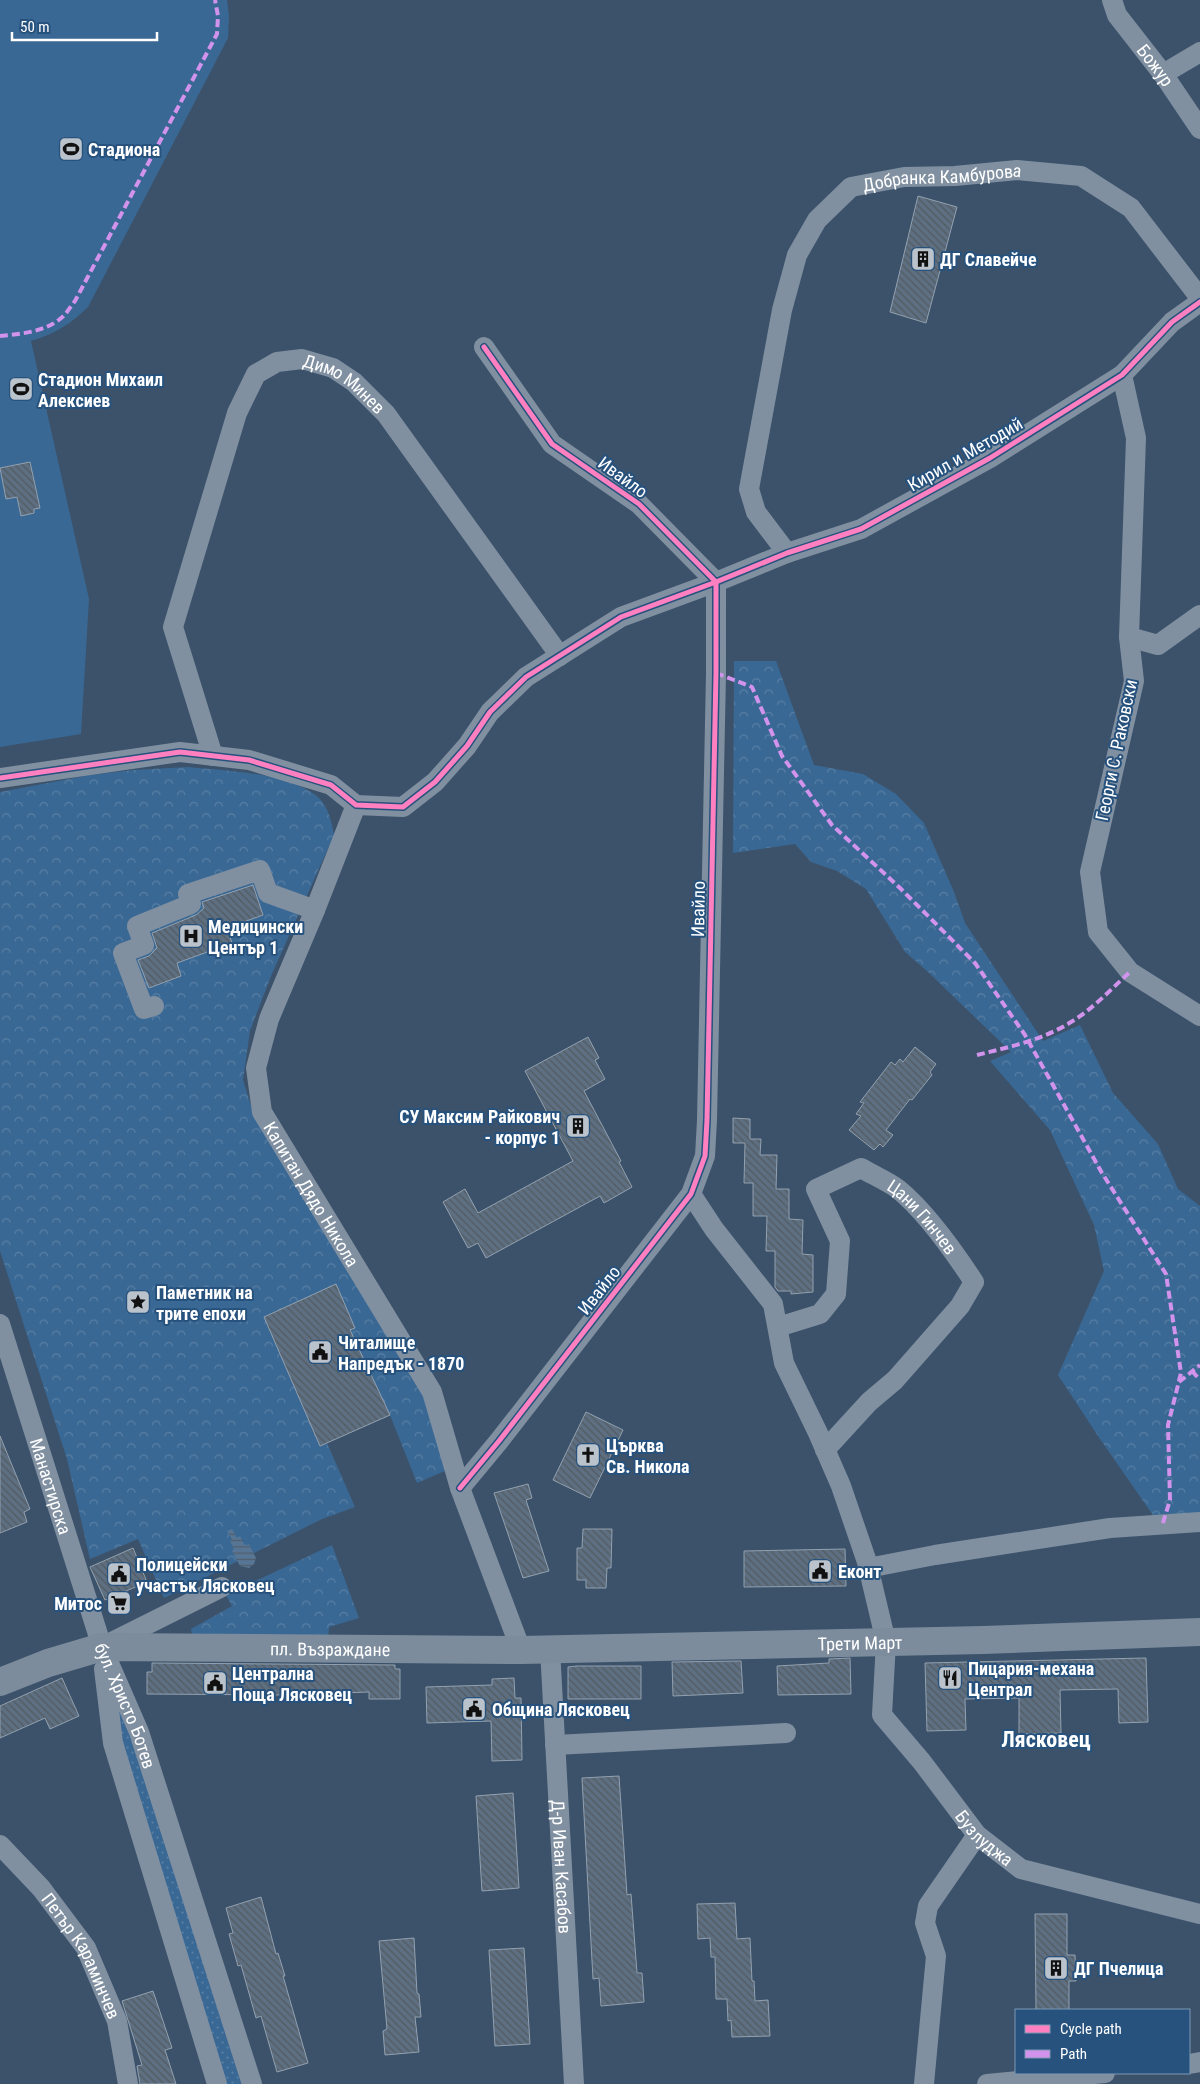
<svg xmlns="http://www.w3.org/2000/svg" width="1200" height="2084" font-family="'Roboto Condensed',sans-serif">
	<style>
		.grass { fill: url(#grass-dots) }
		.forest { fill: url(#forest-crowns) }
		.pitch { fill: #3a6894 }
		.water { fill: url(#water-rules) }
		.building { fill: url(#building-back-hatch); stroke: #93a1af }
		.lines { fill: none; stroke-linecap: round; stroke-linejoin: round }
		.street { stroke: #8090a1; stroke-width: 20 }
		.secondary { stroke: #7c8c9d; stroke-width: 28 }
		.quiet { stroke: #d193ec; stroke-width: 4; stroke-dasharray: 8 4; stroke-linecap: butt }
		.cycleway-casing { stroke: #27527e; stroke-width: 8 }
		.cycleway { stroke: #ff80c0; stroke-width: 5 }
		.labels { text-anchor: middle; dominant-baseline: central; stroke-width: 4; stroke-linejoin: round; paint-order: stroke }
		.street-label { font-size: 18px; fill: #fff; stroke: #27527e }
		.poi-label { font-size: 18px; font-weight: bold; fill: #fff; stroke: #27527e; text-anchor: start }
		.district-label { font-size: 22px; font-weight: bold; fill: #fff; stroke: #27527e }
	</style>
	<defs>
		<pattern id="grass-dots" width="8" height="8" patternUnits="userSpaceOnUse" patternTransform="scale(1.25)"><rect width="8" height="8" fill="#3a6894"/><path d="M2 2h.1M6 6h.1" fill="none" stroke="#587fa4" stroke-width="1.8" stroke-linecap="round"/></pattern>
		<pattern id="forest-crowns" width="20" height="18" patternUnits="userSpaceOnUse" patternTransform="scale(1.25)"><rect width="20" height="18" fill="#3a6894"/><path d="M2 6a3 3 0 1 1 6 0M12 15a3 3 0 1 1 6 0" fill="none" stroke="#587fa4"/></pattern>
		<pattern id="water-rules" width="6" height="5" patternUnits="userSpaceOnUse" patternTransform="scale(1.25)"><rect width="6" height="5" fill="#577594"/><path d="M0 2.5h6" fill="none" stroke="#515e6c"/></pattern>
		<pattern id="building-back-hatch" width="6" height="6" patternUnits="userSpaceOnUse" patternTransform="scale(1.25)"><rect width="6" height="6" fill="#5d6f81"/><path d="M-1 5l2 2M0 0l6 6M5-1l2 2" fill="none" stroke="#535a61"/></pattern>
	</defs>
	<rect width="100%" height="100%" fill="#3b526a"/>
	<path class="grass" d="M102 1647 252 2084H217L113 1743Z"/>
	<g class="forest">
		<path d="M734 661H776L814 765 863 774 896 794 924 823 954 892 965 923 1043 1041 1080 1025 1113 1093 1158 1144 1178 1189 1200 1206V1517L1155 1518 1100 1439 1058 1375 1104 1271 1094 1225 1050 1130 990 1061 1011 1052 927 971 905 952 866 889 837 871 811 862 795 844 733 853Z"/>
		<path d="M188 767C225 771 289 772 318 797 328 806 332 823 334 835L271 976 250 1031 243 1080 253 1112 432 1392 454 1467 417 1483 390 1415 327 1443 355 1507 322 1519 164 1598 138 1539 90 1559 67 1459 0 1251V792L90 775 134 770Z"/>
		<path d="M332 1545 359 1618 329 1627 328 1639 194 1642 191 1629 232 1606 226 1595Z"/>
	</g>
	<path class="pitch" d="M0 0H227L229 16 228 38 88 307C71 324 54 334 31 341L89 599 81 734 0 747Z"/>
	<path class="water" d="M232 1529 237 1538 240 1536 245 1546 249 1544 256 1558 254 1564 249 1568 240 1566 232 1551 234 1549 230 1541 232 1539 227 1531Z"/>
	<g class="building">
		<path d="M918 196 957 207 926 323 890 312Z"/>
		<path d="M30 462 40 508 34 509V513L21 516 17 497 6 499 0 468Z"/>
		<path d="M253 885 263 915 227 928 232 943 177 963 181 976 149 988 138 960 149 956 157 948 152 933 196 915 204 908 202 902Z"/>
		<path d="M588 1037 599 1058 595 1060 605 1079 584 1091 621 1161 619 1162 632 1187 604 1203 600 1196 486 1258 478 1243 468 1248 443 1202 465 1189 478 1213 573 1161 525 1071Z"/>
		<path d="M915 1047 936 1064 930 1072 932 1075 912 1100 910 1099 886 1130 893 1135 883 1147 880 1144 874 1150 849 1130 861 1116 856 1114 864 1103 860 1102 891 1062 895 1065 900 1059 903 1062Z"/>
		<path d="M733 1118 750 1119V1139H761L760 1155H777L776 1189H789V1219L803 1220 802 1254 813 1255V1292L791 1294V1291H778L775 1287V1251H766L767 1216H753V1183H744L745 1143H733Z"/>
		<path d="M336 1284 355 1328 350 1330 390 1415 320 1446 264 1317Z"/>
		<path d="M586 1412 623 1430 590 1498 553 1480Z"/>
		<path d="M0 1436 30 1509 24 1512 27 1522 0 1533Z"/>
		<path d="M528 1484 532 1498 526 1500 549 1571 523 1578 494 1493Z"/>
		<path d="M583 1529H612L611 1568H607L606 1588H586V1580H577V1548H582Z"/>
		<path d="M133 1548 147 1582 105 1600 90 1567Z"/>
		<path d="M845 1549 846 1586 744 1587V1551Z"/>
		<path d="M850 1658 851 1694 778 1695 777 1666 829 1663V1659Z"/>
		<path d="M1146 1658 1148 1722 1119 1723 1118 1689 1060 1690 1061 1733 1019 1734V1698L965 1699 966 1730 927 1731 925 1663Z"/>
		<path d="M741 1661 743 1693 673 1696 672 1662Z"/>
		<path d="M152 1663 395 1665V1669H400V1699H369V1692L284 1695 147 1694V1672H152Z"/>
		<path d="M577 1666H641V1699H568V1667Z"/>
		<path d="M62 1678 79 1716 50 1729 45 1718 0 1738V1706Z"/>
		<path d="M514 1678 515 1698H521L522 1760 492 1761 491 1721 427 1723 426 1687 492 1685V1679Z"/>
		<path d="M619 1776 627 1895 631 1894 637 1973H642L644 2002 601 2006 599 1978 593 1979 582 1778Z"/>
		<path d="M513 1793 519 1888 482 1891 476 1796Z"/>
		<path d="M261 1897 276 1954 278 1953 285 1976H283L308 2063 277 2072 261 2016 256 2018 241 1965 238 1966 229 1934 233 1933 226 1908Z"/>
		<path d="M735 1903 737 1939 750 1938 752 1981H754L755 2001 768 2000 770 2036 732 2037 731 2020 728 2021 727 1999H716L715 1957H711L710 1938 698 1939 697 1904Z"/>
		<path d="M1035 1914H1067V1955H1075L1076 1981H1069V2010H1036Z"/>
		<path d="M414 1938 417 1993 419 1994 421 2017H415L419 2052 385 2055 383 2031 387 2029 379 1941Z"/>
		<path d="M524 1948 530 2044 495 2046 489 1950Z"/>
		<path d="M153 1991 172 2048 165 2050 176 2084H140L137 2066 142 2065 122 2001Z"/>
	</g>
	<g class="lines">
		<g class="street">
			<path id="s1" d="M1112 0 1117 15 1163 74 1200 129"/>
			<path d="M1163 74 1200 52"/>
			<path d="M1122 375 1136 438 1129 637 1134 681 1090 872 1098 932 1130 972 1200 1016"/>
			<path id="s2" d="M787 553 756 512 749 489 782 310 797 255 817 220 851 187 904 177 955 176 1017 170 1081 176 1131 208 1200 298"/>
			<path d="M1129 637 1158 645 1200 615"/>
			<path id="s3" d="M213 756 173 627 237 413 256 374 277 362 302 359 333 368 354 382 386 414 560 656"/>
			<path d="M0 778 180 752 249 760 331 785 356 805 403 807 435 782 467 746 490 712 526 677 621 617 716 582 787 553 861 529 990 458 1122 375 1172 322 1200 302"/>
			<path id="s4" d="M356 805 315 910 269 1019 256 1068 262 1112 432 1392 460 1488 521 1650"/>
			<path d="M154 1006 144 1009 123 953 144 945 137 926 191 904 188 894 260 870 268 893 315 910"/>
			<path id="s5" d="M691 1194 714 1229 773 1304 784 1363 818 1433 841 1486 867 1562 886 1642 882 1715 922 1762 977 1835 1021 1869 1200 1914"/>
			<path id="s6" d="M0 1324 102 1647 139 1732 252 2084"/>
			<path id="s7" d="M778 1327 820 1314 836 1294 840 1241 816 1189 861 1168C873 1175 887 1181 898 1189 925 1211 955 1253 974 1282L960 1306 895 1380 869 1402 825 1450"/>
			<path d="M460 1488 499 1441 691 1194 705 1156 707 1120 716 673V582L639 504 552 444 484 347"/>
			<path d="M868 1568 935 1555 1110 1528 1200 1522"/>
			<path d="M106 1645 222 1587"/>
			<path id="s8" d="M550 1649 574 2084"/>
			<path d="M104 1669 113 1743 217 2084"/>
			<path d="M555 1745 786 1733"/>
			<path id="s9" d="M0 1845 41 1888 86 1948 117 2021 128 2084"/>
			<path d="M1189 2064 1200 2062"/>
			<path d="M924 2084 936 1956 925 1923 928 1906 977 1835"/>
			<path d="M987 2084 1105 2073"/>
		</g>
		<path class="secondary" id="s10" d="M0 1682 48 1663 102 1647 521 1650 983 1640 1200 1632"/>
		<g class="quiet">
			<path d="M0 336C20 334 44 332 60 319 66 315 70 307 75 301L217 34 218 16 215 0"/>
			<path d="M716 673 752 687 782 756 832 825 900 888 975 963 1025 1035 1102 1173 1166 1274 1181 1373 1168 1425 1170 1500 1162 1526"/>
			<path d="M977 1055C1009 1047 1043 1040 1071 1022 1093 1009 1111 989 1130 972"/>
			<path d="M1192 1371 1200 1380"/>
			<path d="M1179 1382 1200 1365"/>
		</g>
		<defs>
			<g id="cycleway">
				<path d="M0 778 180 752 249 760 331 785 356 805 403 807 435 782 467 746 490 712 526 677 621 617 716 582 787 553 861 529 990 458 1122 375 1172 322 1200 302"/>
				<path d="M460 1488 499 1441 691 1194 705 1156 707 1120 716 673V582L639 504 552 444 484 347"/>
			</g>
		</defs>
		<use href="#cycleway" class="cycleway-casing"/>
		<use href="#cycleway" class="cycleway"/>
	</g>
	<defs>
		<symbol id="stadium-square" viewBox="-11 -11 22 22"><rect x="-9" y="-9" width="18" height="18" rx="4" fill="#bac2cb" stroke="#27527e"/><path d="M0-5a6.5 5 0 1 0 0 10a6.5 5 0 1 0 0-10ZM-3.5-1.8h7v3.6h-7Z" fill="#111"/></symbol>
		<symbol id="building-square" viewBox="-11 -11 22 22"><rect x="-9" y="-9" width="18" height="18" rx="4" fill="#bac2cb" stroke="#27527e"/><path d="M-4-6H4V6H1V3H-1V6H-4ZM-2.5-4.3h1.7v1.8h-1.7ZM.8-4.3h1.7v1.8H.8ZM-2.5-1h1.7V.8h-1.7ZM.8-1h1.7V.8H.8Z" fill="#111"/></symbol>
		<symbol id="hospital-square" viewBox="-11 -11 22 22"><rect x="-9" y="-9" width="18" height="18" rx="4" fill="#bac2cb" stroke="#27527e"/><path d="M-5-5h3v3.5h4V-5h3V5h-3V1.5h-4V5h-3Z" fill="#111"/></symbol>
		<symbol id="sight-square" viewBox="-11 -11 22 22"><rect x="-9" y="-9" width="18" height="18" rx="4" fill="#bac2cb" stroke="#27527e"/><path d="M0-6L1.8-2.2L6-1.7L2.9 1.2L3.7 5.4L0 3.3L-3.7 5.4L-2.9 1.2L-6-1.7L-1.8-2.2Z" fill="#111"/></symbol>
		<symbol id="civic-square" viewBox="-11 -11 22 22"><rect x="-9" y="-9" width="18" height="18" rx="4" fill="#bac2cb" stroke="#27527e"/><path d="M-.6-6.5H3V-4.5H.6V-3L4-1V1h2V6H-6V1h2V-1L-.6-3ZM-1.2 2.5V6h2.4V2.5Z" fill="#111"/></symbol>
		<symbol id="church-square" viewBox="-11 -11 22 22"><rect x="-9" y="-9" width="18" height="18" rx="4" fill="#bac2cb" stroke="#27527e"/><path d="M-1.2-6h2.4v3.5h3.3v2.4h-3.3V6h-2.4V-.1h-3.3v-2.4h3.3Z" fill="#111"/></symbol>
		<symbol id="supermarket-square" viewBox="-11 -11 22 22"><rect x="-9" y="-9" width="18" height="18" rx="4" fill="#bac2cb" stroke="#27527e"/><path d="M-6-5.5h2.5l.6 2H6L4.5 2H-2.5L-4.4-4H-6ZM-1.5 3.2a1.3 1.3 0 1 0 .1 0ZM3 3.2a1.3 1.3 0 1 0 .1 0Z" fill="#111"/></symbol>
		<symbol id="restaurant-square" viewBox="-11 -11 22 22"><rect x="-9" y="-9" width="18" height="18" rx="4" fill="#bac2cb" stroke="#27527e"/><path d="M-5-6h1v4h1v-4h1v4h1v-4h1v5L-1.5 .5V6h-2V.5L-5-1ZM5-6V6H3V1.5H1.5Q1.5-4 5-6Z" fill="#111"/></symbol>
	</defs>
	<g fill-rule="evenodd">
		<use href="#stadium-square" x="57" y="135" width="28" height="28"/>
		<use href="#building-square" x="909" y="245" width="28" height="28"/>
		<use href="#stadium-square" x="7" y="375" width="28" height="28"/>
		<use href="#hospital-square" x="177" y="922" width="28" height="28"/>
		<use href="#building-square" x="564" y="1112" width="28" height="28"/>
		<use href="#sight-square" x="124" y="1288" width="28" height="28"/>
		<use href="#civic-square" x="306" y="1338" width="28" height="28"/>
		<use href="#church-square" x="574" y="1441" width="28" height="28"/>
		<use href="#civic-square" x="806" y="1557" width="28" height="28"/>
		<use href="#civic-square" x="105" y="1560" width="28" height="28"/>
		<use href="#supermarket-square" x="105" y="1589" width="28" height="28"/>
		<use href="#restaurant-square" x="936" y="1664" width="28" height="28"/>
		<use href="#civic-square" x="201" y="1669" width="28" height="28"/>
		<use href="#civic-square" x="460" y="1695" width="28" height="28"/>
		<use href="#building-square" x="1042" y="1954" width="28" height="28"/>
	</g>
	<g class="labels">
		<g class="street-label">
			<text stroke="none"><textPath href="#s1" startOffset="79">Божур</textPath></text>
			<text stroke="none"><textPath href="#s2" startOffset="494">Добранка Камбурова</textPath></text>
			<text stroke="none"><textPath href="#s3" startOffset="501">Димо Минев</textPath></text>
			<text transform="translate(965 454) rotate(-30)">Кирил и Методий</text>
			<text transform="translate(623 477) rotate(36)">Ивайло</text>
			<text transform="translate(1116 750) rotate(-78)">Георги С. Раковски</text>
			<text transform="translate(698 909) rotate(-89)">Ивайло</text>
			<text stroke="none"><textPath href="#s4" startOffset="422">Капитан Дядо Никола</textPath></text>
			<text stroke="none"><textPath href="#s7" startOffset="309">Цани Гинчев</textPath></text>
			<text transform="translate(599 1290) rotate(-52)">Ивайло</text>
			<text stroke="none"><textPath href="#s6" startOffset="170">Манастирска</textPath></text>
			<text stroke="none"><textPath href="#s10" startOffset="866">Трети Март</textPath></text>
			<text stroke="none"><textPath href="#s10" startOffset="336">пл. Възраждане</textPath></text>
			<text stroke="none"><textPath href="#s6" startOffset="402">бул. Христо Ботев</textPath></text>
			<text stroke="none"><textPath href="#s5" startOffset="729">Бузлуджа</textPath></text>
			<text stroke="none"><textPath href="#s8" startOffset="218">Д-р Иван Касабов</textPath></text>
			<text stroke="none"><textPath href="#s9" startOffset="139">Петър Караминчев</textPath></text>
		</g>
		<g class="poi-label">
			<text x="88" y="149">Стадиона</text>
			<text x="940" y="259">ДГ Славейче</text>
			<text x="38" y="379">Стадион Михаил<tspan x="38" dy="21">Алексиев</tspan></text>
			<text x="208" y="926">Медицински<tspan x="208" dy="21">Център 1</tspan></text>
			<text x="560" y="1116" text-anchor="end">СУ Максим Райкович<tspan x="560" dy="21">- корпус 1</tspan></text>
			<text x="156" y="1292">Паметник на<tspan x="156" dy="21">трите епохи</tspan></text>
			<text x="338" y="1342">Читалище<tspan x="338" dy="21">Напредък - 1870</tspan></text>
			<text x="606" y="1445">Църква<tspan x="606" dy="21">Св. Никола</tspan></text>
			<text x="136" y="1564">Полицейски<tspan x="136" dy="21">участък Лясковец</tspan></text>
			<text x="838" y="1571">Еконт</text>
			<text x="102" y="1603" text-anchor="end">Митос</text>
			<text x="968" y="1668">Пицария-механа<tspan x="968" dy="21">Централ</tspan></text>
			<text x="232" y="1673">Централна<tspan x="232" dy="21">Поща Лясковец</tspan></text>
			<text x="492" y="1709">Община Лясковец</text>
			<text x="1074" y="1968">ДГ Пчелица</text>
		</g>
		<g class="district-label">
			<text x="1046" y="1739">Лясковец</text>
		</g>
	</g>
	<rect x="1015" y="2009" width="175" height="65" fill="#27527e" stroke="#7d97b2"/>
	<rect x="1025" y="2025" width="25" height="8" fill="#ff80c0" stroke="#7d97b2"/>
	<text x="1060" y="2034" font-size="15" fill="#ffffff">Cycle path</text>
	<rect x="1025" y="2050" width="25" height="8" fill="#d193ec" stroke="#7d97b2"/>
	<text x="1060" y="2059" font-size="15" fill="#ffffff">Path</text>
	<path d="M12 32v8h145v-8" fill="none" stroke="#ffffff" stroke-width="2.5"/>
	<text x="20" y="32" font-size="15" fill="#ffffff" stroke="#27527e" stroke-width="4" paint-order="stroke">50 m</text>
</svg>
